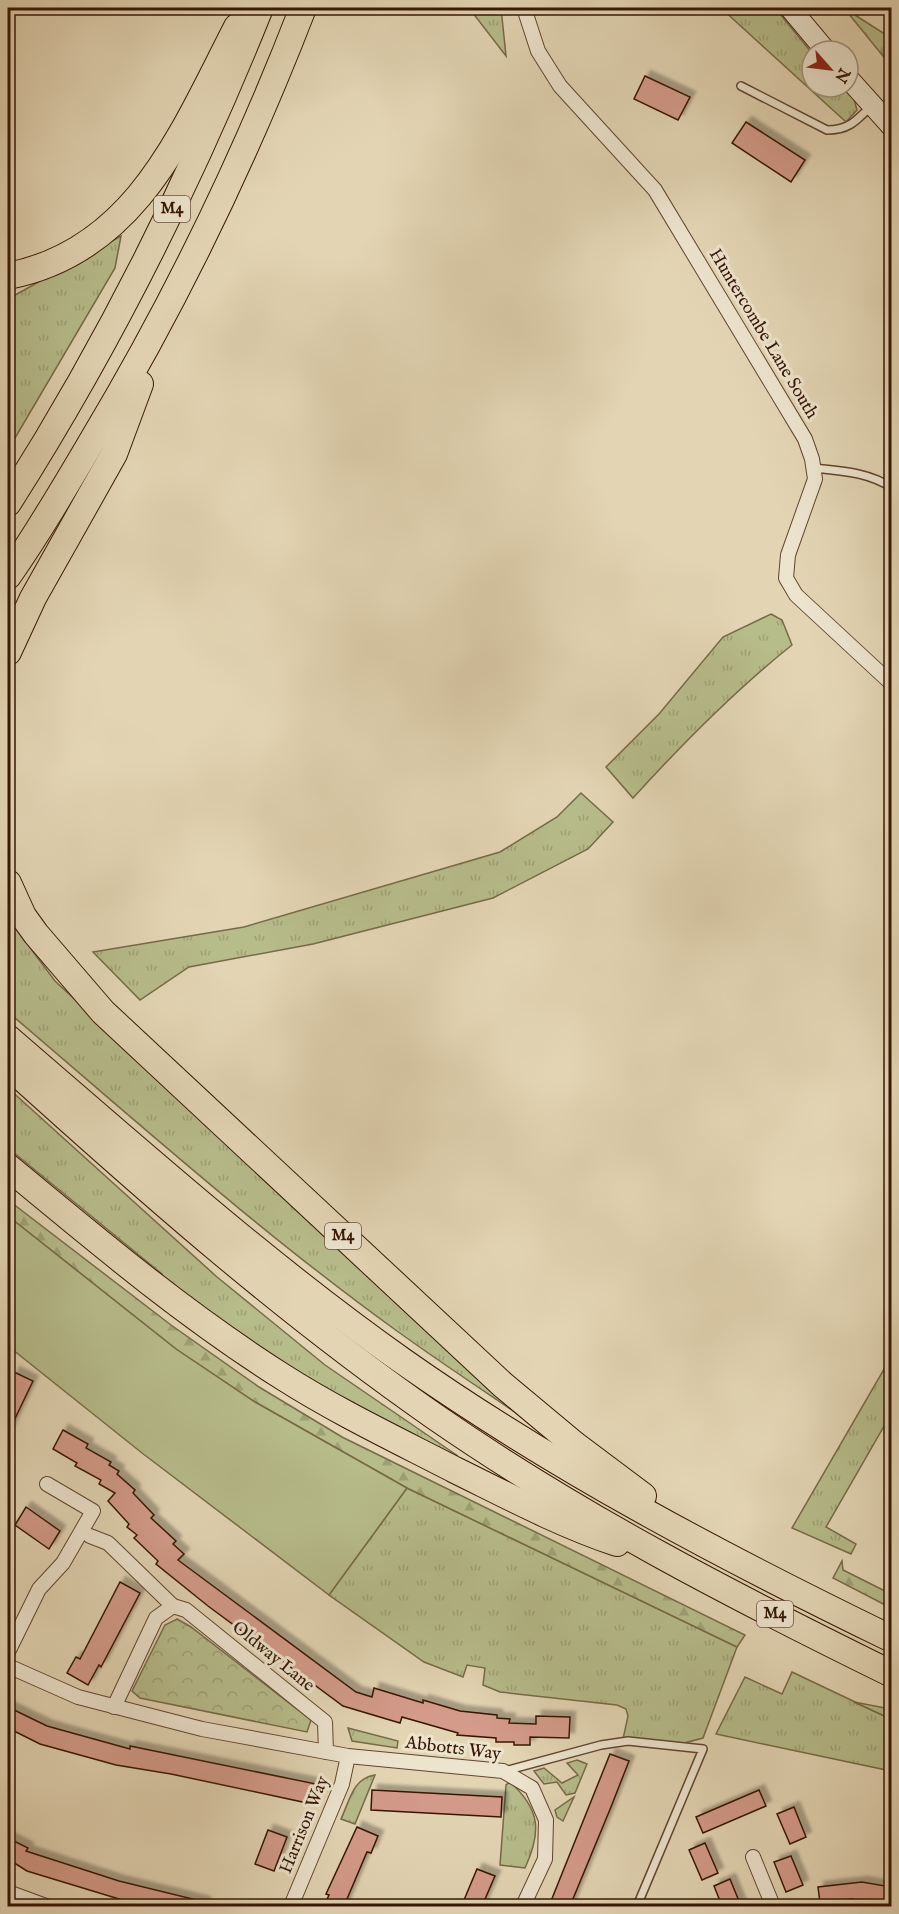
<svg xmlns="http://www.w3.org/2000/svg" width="899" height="1914" font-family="'IM FELL English',serif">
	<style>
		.grass { fill: url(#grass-tufts); stroke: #776a48; stroke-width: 1.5 }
		.forest { fill: url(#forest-firs); stroke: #776a48; stroke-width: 1.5 }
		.park { fill: url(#park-crowns); stroke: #776a48; stroke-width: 1.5 }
		.garden { fill: #b7bc8b; stroke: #776a48; stroke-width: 1.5 }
		.building { fill: #d49b8a; stroke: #371705; stroke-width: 1.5; filter: url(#shadow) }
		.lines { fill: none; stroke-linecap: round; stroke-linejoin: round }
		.lane-casing { stroke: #624631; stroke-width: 10 }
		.street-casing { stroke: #624631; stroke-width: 16 }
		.secondary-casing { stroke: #371705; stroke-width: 22 }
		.highway-casing { stroke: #371705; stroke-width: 28 }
		.lane { stroke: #ede4ce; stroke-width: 7 }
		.street { stroke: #ede4ce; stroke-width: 14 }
		.secondary { stroke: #ede4ce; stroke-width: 20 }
		.highway { stroke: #e3d5b4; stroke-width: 26 }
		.labels { text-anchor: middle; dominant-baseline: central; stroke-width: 6; stroke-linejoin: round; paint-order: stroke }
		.shield { fill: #ede4ce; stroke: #6e5441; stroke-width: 1.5 }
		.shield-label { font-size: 16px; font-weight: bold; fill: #371705 }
		.street-label { font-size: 18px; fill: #371705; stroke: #ede4ce }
	</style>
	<defs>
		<pattern id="grass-tufts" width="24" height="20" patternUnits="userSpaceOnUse" patternTransform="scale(1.5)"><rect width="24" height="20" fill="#b7bc8b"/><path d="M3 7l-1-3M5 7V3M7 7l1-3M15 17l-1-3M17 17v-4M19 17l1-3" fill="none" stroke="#9ea176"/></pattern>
		<pattern id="forest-firs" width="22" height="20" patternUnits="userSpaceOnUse" patternTransform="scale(1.5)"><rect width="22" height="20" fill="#b7bc8b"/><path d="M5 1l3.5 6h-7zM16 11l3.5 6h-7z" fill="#9ea176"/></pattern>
		<pattern id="park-crowns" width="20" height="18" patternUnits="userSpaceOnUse" patternTransform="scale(1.5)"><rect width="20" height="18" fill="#b7bc8b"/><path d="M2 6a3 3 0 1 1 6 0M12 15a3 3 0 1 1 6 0" fill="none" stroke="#9ea176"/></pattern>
		<filter id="shadow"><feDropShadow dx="5.5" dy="-5.5" stdDeviation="1.5" flood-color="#0004"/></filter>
	</defs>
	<rect width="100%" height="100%" fill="#e3d5b4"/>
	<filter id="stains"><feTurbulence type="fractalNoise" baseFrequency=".00333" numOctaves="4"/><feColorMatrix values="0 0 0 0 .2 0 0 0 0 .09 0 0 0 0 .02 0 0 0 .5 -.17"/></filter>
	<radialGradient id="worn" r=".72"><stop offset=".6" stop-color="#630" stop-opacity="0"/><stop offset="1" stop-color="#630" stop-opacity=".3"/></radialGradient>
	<g class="grass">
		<path d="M469 8H501L506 56Z"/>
		<path d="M721 8H775L812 53V87H843L854 99 857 110 846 122Z"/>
		<path d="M121 236 115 268 8 450V299Z"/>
		<path d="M771 614 782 620 792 645C734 691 683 743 633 798L606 767 659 714 723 637Z"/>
		<path d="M581 793 613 822 588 849 493 898 313 944 189 967 140 1000 93 952 244 927 500 852 557 817Z"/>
		<path d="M8 912 22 937 55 981 528 1421C484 1391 440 1362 397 1331 261 1233 135 1120 8 1012Z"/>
		<path d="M8 1088 217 1277 325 1365 458 1456 448 1454 361 1411 263 1350 160 1278 162 1274 8 1148Z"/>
		<path d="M891 1357V1414L826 1527 856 1544 851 1554 792 1528Z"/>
		<path d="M407 1488 737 1647 703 1738 673 1746 623 1739 628 1716 626 1709 617 1705 500 1692 483 1685 485 1668 467 1665 463 1677 424 1662 329 1595Z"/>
		<path d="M792 1672 891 1719V1771L716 1734 745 1677 782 1694Z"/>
		<path d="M348 1728 398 1741 397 1748 352 1741Z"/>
		<path d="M577 1760 587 1764 575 1793 566 1795 557 1782 544 1784 534 1771 544 1768 562 1783 578 1775 567 1763Z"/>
		<path d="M375 1775 355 1824 341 1819C350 1800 353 1778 375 1775Z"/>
		<path d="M510 1782C540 1809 542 1831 525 1868L500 1865 506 1785Z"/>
		<path d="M574 1797 563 1821 557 1817 555 1810Z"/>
	</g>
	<g class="forest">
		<path d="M844 8 891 38V66Z"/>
		<path d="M8 1200 171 1325 259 1387 342 1437 745 1635 737 1647 407 1488 255 1402 176 1349 8 1216Z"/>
		<path d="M842 1561 843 1570 891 1594V1608L833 1578Z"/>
		<path d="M854 1702 891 1709V1719Z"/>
	</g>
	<path class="park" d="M177 1619 191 1627 311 1720 307 1732 140 1698 132 1691 165 1625Z"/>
	<path class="garden" d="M8 1216 176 1349 255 1402 407 1488 329 1595 142 1453 8 1346Z"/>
	<g class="building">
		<path d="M645 76 690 97 678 120 634 99Z"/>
		<path d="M746 122 805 160 791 182 732 143Z"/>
		<path d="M14 1372 33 1381 8 1433V1386Z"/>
		<path d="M63 1430 88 1444 86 1448 111 1462 109 1465 119 1471 117 1474 135 1490 133 1493 154 1515 151 1518 176 1541 173 1544 184 1554 178 1560 356 1692 372 1697 374 1688 423 1703V1700L460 1711 497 1715V1718L510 1719 509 1723 536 1724V1716L570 1717 569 1738 530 1737V1745H514V1742H496V1738L457 1735 458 1733 402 1717 400 1723 343 1706 208 1606 156 1564 158 1561 134 1538 137 1535 127 1527 129 1524 108 1501 115 1493 99 1484 101 1480 75 1466 77 1463 53 1449Z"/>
		<path d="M26 1507 60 1531 49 1549 15 1525Z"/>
		<path d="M120 1582 140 1593 101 1667 99 1665 88 1685 67 1673 76 1657 80 1659Z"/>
		<path d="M8 1707 47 1726 130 1749V1746L316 1784 312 1804 171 1774 116 1765 40 1744 8 1728Z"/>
		<path d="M610 1754 629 1761 611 1807 570 1906H549Z"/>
		<path d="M372 1790 502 1797 501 1817 371 1810Z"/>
		<path d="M759 1790 766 1806 703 1833 696 1817Z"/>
		<path d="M794 1807 806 1837 790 1844 777 1814Z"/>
		<path d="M357 1827 378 1836 371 1853 367 1852 344 1906H324L329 1895 326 1894Z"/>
		<path d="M268 1830 287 1837 274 1871 255 1864Z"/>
		<path d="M8 1838 28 1848 26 1851 119 1881 205 1902V1906H142L27 1871 8 1859Z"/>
		<path d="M705 1843 718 1873 702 1880 689 1850Z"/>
		<path d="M791 1856 803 1885 786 1892 774 1862Z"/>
		<path d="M477 1869 495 1876 482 1906 464 1900Z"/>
		<path d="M730 1879 741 1906H722L714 1886Z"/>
		<path d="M862 1882 891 1887 889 1905 851 1899 820 1903 818 1887Z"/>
	</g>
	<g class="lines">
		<defs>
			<g id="lane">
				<path d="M741 86 827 130C849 130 856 121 871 106"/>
				<path d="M813 468C840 471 869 472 892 488"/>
				<path d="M505 1771 601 1745 628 1741 703 1749 637 1906"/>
			</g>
			<g id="street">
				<path d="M524 8 538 51 560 86 655 190 805 439 812 459 815 479 788 555 786 578 796 595 892 684"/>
				<path d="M90 1536 108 1543 173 1606"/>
				<path d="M8 1652 39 1589 63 1563 93 1511 47 1484"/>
				<path d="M8 1666 78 1697 202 1729 348 1756 503 1771 532 1788 546 1820 545 1859 523 1906"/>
				<path d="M114 1707 156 1618 173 1606 186 1610 325 1722 326 1752"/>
				<path d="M753 1857 773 1906"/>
				<path d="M8 1892 46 1906"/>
				<path d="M291 1906 342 1784 348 1756"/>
			</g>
			<g id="secondary">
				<path d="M790 8 826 51"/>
				<path d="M848 78 892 127"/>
			</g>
			<g id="highway">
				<path d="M8 276C137 251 183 131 237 27"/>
				<path d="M8 503C108 346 191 180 260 8"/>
				<path d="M8 576C38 533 65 487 92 441 175 303 245 158 303 8"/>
				<path d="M8 652 33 598 114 454 140 384"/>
				<path d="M8 883 23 916 36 934 103 1012 503 1385 575 1445 643 1496"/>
				<path d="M8 1038C137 1149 265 1264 404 1362 558 1470 723 1557 892 1639"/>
				<path d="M8 1065C145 1189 282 1310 434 1416 578 1516 735 1597 892 1674"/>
				<path d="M8 1167C96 1240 185 1315 283 1377 338 1412 397 1440 455 1470 508 1496 560 1524 617 1543"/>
			</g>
		</defs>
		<use href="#lane" class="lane-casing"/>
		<use href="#street" class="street-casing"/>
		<use href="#secondary" class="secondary-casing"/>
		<use href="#highway" class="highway-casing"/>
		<use href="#lane" class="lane"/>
		<use href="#street" class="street"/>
		<use href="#secondary" class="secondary"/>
		<use href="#highway" class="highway"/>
	</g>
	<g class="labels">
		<g class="shield">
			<rect x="154" y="196" width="36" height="26" rx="4.5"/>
			<rect x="325" y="1223" width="36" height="26" rx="4.5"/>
			<rect x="757" y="1601" width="36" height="26" rx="4.5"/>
		</g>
		<g class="shield-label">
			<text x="172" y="209">M4</text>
			<text x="343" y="1236">M4</text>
			<text x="775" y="1614">M4</text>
		</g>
		<g class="street-label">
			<text transform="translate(763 334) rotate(59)">Huntercombe Lane South</text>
			<text transform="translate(273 1657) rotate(39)">Oldway Lane</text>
			<text transform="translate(453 1749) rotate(7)">Abbotts Way</text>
			<text transform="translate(305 1825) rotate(-68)">Harrison Way</text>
		</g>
	</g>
	<rect width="899" height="1914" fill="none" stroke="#e3d5b4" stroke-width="30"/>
	<rect x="9" y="9" width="881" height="1896" fill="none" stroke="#371705" stroke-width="3"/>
	<rect x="15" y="15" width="869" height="1884" fill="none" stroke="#371705" stroke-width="1.5"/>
	<g transform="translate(830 69) rotate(118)"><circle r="28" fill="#ede4ce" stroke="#a4927e" stroke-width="1.5"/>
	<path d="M0-4.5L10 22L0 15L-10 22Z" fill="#8f2418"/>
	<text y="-9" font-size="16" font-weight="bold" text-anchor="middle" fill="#371705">N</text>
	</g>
	<rect width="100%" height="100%" filter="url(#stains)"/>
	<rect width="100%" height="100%" fill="url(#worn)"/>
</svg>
